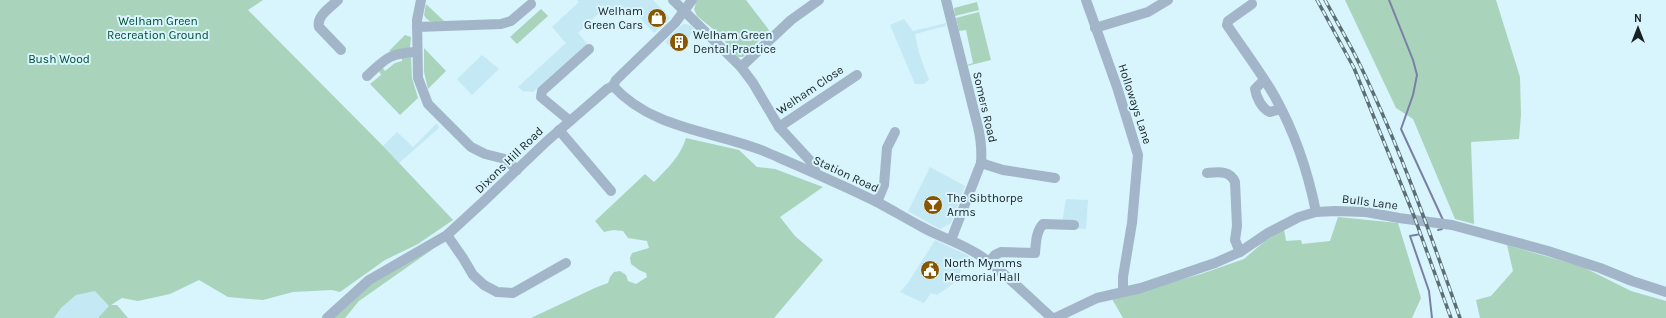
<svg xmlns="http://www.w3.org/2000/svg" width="1666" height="318" font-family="Karla,sans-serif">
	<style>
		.built { fill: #c4e9f5 }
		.green { fill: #aad3bc }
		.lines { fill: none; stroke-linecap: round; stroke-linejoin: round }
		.stream { stroke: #7a80a5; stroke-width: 2 }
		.minor { stroke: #a3b5c8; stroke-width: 10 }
		.rail-casing { stroke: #5e6f74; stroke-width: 3.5 }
		.rail { stroke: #d8f4fd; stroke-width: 2; stroke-dasharray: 6; stroke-linecap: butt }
		.labels { text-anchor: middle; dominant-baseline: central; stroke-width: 4; stroke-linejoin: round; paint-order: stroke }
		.poi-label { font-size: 12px; fill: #182225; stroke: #d8f4fd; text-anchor: start }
		.park-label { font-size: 12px; fill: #004c2f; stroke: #d8f4fd }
		.street-label { font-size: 12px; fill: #182225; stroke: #d8f4fd }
	</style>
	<rect width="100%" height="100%" fill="#d8f4fd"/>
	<g class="built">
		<path d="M577 0H653L670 18 654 33 631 8 597 15 578 33 588 45 537 89 533 92 523 91 518 87 566 43 552 27 579 2Z"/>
		<path d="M904 19 913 31 946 23V26L915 34 919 53 929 80 923 84H915L890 25Z"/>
		<path d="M684 24 690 25 694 28 689 38 676 51 665 42 679 27Z"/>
		<path d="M482 55 499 69 472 95 457 79Z"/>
		<path d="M437 123 439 128 399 163 383 146 397 132 413 147Z"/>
		<path d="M930 167 965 186 951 223 940 229 908 211Z"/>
		<path d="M1066 199 1088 200 1086 229 1047 226 1062 223Z"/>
		<path d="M935 240 969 256 954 283 937 295 931 293 924 303 900 292 908 283Z"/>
		<path d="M95 290 110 306 98 318H54L61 308 76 295Z"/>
	</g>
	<g class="green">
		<path d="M0 0H263L248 10 383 146 453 220 418 244 385 260 340 292 332 290 293 292 263 300 228 297 199 280 170 294 138 301 122 298 111 305H117L128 318H98L109 306 95 291 76 295 61 308 54 318H0Z"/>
		<path d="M697 0H746L769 30 743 57H738L718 33 697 16 694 9Z"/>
		<path d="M1345 0H1496L1520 77 1521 115 1519 139 1471 142 1474 224 1455 219 1413 119 1396 108Z"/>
		<path d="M977 2 979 10 955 16 954 8Z"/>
		<path d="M426 4 444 21C435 22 429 24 424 15Z"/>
		<path d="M541 9 548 16 517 44 510 37Z"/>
		<path d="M979 12 991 60 967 66V65L973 63 966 30 959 31 956 18Z"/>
		<path d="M405 35 411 37 410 48 392 52 389 51Z"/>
		<path d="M424 48 446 71 428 89 424 72Z"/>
		<path d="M402 56 411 57 412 78 418 98 400 115 370 84 381 75 379 71 382 67 385 71 395 63 402 61Z"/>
		<path d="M686 138 739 150 757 167 775 169 823 187 780 217 795 236 823 260 774 318H531L597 287 608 283 610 277 614 272 620 271 626 275 628 281 636 284 647 277 646 273 639 270 631 264 630 258 632 253 649 248 647 241 628 238 623 231 613 230 604 232 595 221 645 174 654 182C666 170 681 156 686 138Z"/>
		<path d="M1338 217 1398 223 1421 298 1412 318H1123L1112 299 1201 274 1244 259 1265 241 1284 229 1286 241 1301 240 1302 244 1330 241Z"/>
		<path d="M1507 245 1583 267 1631 291 1666 301V318H1480L1476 300 1491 296 1513 271Z"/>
		<path d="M432 246 433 249 359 301 345 318H330L381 276Z"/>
	</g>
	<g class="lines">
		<g class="stream">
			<path d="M1389 0 1413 60 1417 75 1413 95 1401 129 1443 220"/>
			<path d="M1438 230 1442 229"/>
			<path d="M1421 234 1410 236 1429 291 1432 318"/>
		</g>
		<g class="minor">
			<path d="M338 0C331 7 316 16 319 27L341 50"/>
			<path d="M421 0 417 20 418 78 428 104 471 147 485 154 505 159 517 170"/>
			<path d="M673 0 741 67 753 83 779 127 815 166V173"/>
			<path d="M946 0 978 127C981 140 982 151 981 163L951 240"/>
			<path d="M1086 0 1117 87 1138 155 1132 223 1123 277V291"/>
			<path d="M1252 4 1228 21 1227 25C1243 49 1261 72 1275 97 1295 133 1308 172 1316 212"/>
			<path d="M417 27 501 24 511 21 531 4"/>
			<path d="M1095 28 1148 12 1168 0"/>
			<path d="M741 67 791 20 819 0"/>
			<path d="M367 76C386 58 390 53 417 52"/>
			<path d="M1264 80 1255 89C1256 97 1262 109 1270 112L1281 109"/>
			<path d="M613 86C653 130 715 131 766 152 803 168 841 184 877 202 892 210 907 219 922 227 940 237 961 243 979 255 1005 272 1028 297 1052 318"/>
			<path d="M570 121 541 97 542 91 589 49"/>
			<path d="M779 127 857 75"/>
			<path d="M559 130 611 191"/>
			<path d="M981 163 1003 170 1055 178"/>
			<path d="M1207 173C1218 172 1230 170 1235 182L1237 226 1235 240 1240 252"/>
			<path d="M877 202 884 185 887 148 895 132"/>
			<path d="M447 235 463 258 473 275 484 285 497 292 513 293 566 263"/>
			<path d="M989 262 995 255 1001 252 1035 253C1036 243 1036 231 1043 224L1074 225"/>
			<path d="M327 318 369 280 447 235 483 202 547 141 607 89 613 86 616 80 675 23 692 0"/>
			<path d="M1055 318 1097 298 1141 288 1215 263 1240 252 1268 233 1299 217 1316 212 1335 211 1366 212 1399 218 1452 225 1548 251 1600 268 1632 281 1666 292"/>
		</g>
		<defs>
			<g id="rail">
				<path d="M1317 0 1354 68 1414 216 1451 318"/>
				<path d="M1325 0C1337 22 1350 44 1361 67 1400 148 1430 233 1460 318"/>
			</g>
		</defs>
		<use href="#rail" class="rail-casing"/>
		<use href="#rail" class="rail"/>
	</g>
	<defs>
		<symbol id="shop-disc" viewBox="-11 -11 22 22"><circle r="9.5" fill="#895600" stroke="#d8f4fd"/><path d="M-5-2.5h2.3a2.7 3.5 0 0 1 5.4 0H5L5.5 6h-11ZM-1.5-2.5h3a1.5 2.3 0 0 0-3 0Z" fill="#fff"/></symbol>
		<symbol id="building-disc" viewBox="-11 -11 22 22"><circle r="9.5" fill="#895600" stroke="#d8f4fd"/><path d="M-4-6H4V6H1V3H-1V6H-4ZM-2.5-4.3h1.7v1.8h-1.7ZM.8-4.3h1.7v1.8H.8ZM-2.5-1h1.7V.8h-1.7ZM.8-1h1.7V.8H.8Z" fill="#fff"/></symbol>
		<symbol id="bar-disc" viewBox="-11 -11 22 22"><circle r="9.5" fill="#895600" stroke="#d8f4fd"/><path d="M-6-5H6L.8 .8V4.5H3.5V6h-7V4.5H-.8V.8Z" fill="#fff"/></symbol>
		<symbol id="civic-disc" viewBox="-11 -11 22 22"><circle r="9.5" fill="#895600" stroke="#d8f4fd"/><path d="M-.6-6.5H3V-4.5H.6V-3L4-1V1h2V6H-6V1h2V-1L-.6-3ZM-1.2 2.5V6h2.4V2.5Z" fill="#fff"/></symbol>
	</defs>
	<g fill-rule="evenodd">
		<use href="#shop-disc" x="646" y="7" width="22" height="22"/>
		<use href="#building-disc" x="668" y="31" width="22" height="22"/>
		<use href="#bar-disc" x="922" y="194" width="22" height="22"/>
		<use href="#civic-disc" x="919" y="259" width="22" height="22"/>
	</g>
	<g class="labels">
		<g class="poi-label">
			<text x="643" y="11" text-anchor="end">Welham<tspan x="643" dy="14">Green Cars</tspan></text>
			<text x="693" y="35">Welham Green<tspan x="693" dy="14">Dental Practice</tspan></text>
			<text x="947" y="198">The Sibthorpe<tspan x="947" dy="14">Arms</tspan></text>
			<text x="944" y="263">North Mymms<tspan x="944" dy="14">Memorial Hall</tspan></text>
		</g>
		<g class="park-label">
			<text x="158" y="21">Welham Green<tspan x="158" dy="14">Recreation Ground</tspan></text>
			<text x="59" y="59">Bush Wood</text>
		</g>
		<g class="street-label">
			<text transform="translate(810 90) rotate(-34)">Welham Close</text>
			<text transform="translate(1135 104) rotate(72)">Holloways Lane</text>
			<text transform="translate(985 107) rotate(77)">Somers Road</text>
			<text transform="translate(509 160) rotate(-44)">Dixons Hill Road</text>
			<text transform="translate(846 174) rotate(25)">Station Road</text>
			<text transform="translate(1370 202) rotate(7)">Bulls Lane</text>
		</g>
	</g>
	<g transform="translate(1638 28)" stroke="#d8f4fd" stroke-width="3" paint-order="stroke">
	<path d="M0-3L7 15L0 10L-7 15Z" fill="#182225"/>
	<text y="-6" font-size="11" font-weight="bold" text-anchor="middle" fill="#182225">N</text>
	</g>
</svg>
